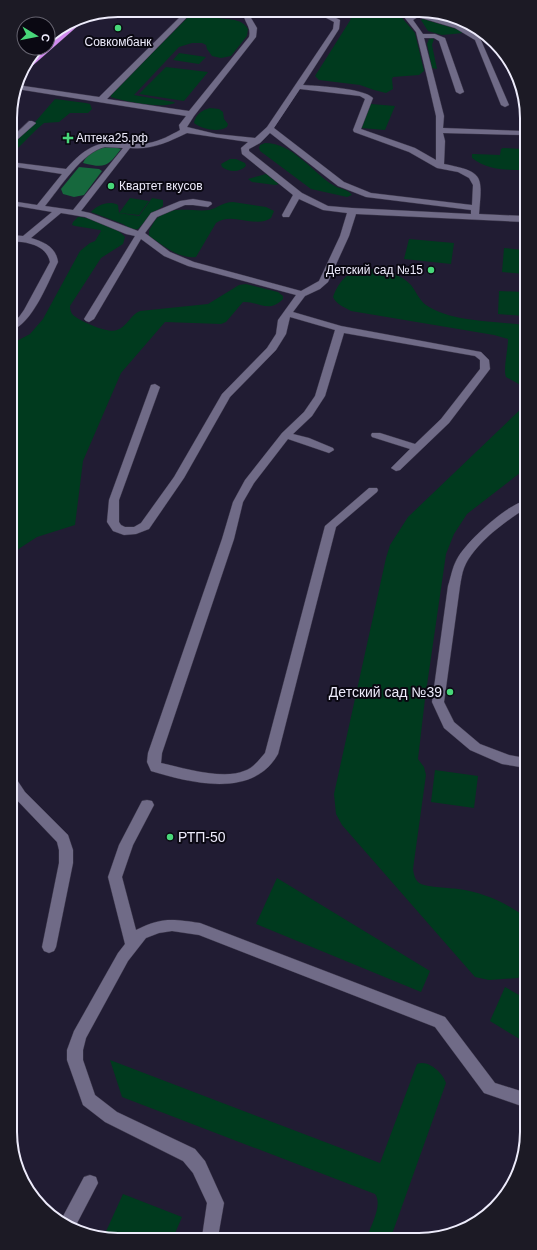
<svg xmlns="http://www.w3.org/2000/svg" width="537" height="1250" font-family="Arial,sans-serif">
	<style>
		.green { fill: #003a1e }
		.forest { fill: #16683d }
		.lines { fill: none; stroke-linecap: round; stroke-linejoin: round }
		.lane-casing { stroke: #3d384c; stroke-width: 1 }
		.highway-casing { stroke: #3d384c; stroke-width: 1 }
		.lane { fill: #706b87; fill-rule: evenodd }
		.highway { fill: #d18bee; fill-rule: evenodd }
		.poi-dot { fill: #48d779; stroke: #0a0812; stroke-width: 1.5 }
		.labels { text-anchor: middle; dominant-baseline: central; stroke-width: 4; stroke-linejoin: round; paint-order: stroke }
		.far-poi-label { font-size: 12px; fill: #edebfb; stroke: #0a0812; text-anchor: start }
		.poi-label { font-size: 14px; fill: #edebfb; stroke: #0a0812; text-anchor: end }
		.rim { fill: none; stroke: #edebfb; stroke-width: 2 }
	</style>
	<rect width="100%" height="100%" fill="#211c33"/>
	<g class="green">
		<path d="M195 10 211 11 212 17C224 20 242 17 248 29L247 36 231 56 221 58 212 56 207 49 206 45 202 43H192L179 47 134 95 174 102 175 103C161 109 126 102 111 97V95Z"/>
		<path d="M346 11 397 12 415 33 424 71 419 75 393 77 392 79 393 89 386 93 374 90 360 85 319 80 315 76 351 19Z"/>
		<path d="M423 19 460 30 463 33 442 35 428 31 421 20Z"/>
		<path d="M432 38 434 39 432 45 437 69 432 68 427 44 429 39Z"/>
		<path d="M179 53 206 57 199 64 173 60Z"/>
		<path d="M166 67 208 72 184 101 139 94Z"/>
		<path d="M55 99 86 103 90 104 92 109 88 113H70L59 122 44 123 36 130 19 147 16 149 10 148 27 129 36 121Z"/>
		<path d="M371 104 395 106 385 130 361 128Z"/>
		<path d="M210 108 219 109 223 112 224 119 228 124 227 127C218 133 202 129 194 123 195 115 202 110 210 108Z"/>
		<path d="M265 143C293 143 312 172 333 185 339 189 348 189 352 195L347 197 311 189 260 151 259 148 260 145Z"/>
		<path d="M503 148 523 149 524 170C505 170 487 170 472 158V154H474L500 155 501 149Z"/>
		<path d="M230 159H236L245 163 246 166C239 173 229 172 222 167L221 164Z"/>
		<path d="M266 174 279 184 275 185 252 182 248 179Z"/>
		<path d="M130 198 149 201 139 215 119 213Z"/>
		<path d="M152 198 163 200V206L152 214 138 229 132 230 123 224 91 212C97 205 109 200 118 205L119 213 139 216Z"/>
		<path d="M233 202 266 207 274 211 271 218C255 229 232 211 216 223L196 257C178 259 163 245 149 236V231C151 227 154 221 157 218 170 205 193 212 209 210 218 208 223 202 233 202Z"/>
		<path d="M78 217C92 217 116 226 125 237L123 244 101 258 70 306C70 309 71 313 73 315 80 321 108 334 117 330 127 327 130 315 140 311L208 304 239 285 246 284 278 292 283 296V299C268 314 259 301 243 302L226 322 221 324 165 322 121 373 83 461 75 525 37 537 17 550 12 542 11 344 30 334 43 319 80 251 90 243 95 241 101 231 100 230 75 226 72 225 73 222Z"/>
		<path d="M409 239 454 243 451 264 404 259Z"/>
		<path d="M504 248 524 250V274L502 272Z"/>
		<path d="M372 269C386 271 401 274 411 285 416 291 419 300 426 305 450 322 495 321 524 325V387L506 377C503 370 508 350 508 339L494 335 351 311C344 307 336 304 333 297 341 276 351 270 372 269Z"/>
		<path d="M499 291 524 292V316L498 314Z"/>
		<path d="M524 406 525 469 467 514 454 534 446 554 425 699 418 759 424 767 426 775 413 869C414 875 415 881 421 884 428 887 450 888 458 889 483 892 506 903 526 917V971L518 978 489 980 475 977 342 825 336 814 334 794 386 558 390 545 408 517Z"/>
		<path d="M435 770 478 776 474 808 431 802Z"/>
		<path d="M277 878 430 971 421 992 256 924Z"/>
		<path d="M505 987 526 999V1043L490 1021Z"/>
		<path d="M110 1060 380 1163 417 1064C428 1059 443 1073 446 1083L391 1237H367C371 1225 383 1205 375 1194L122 1097Z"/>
		<path d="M123 1194 182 1217 173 1238H103Z"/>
	</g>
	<g class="forest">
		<path d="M112 146 121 149C108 166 106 169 83 163 87 152 101 147 112 146Z"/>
		<path d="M79 167 99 169 102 171 84 195 74 197 63 194 61 189Z"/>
	</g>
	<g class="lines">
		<defs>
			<g id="lane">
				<path d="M187 10H194L107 99 189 111 249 37C252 26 242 21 244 11H250L251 18 257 28 256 37 194 116 187 127 216 134 255 138 267 127 333 29 334 22 313 11H322L340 20 339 29 303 85C319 86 363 88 373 98L361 129 415 148 436 160V116L427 77 416 32 400 12H406L410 16 417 13 452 22 467 28 480 38 509 105 505 107 501 105 475 40 455 28 418 17 413 20 423 34H435L445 38 464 92 460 94 456 92 439 41 434 38H424L444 116 443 128 523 131V135L443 133 445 141 444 164C485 172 482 176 479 214L524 216V222L356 214 349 236 328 282 320 289 305 296 293 312 341 326 481 352 489 360 490 369 449 423 400 470 396 471 391 468 410 449 372 437 371 435 372 433H380L415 444 441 419 480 369V360L475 356 344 333 325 396 312 416 293 434 309 438 333 448 334 450 329 453 288 439 254 483 243 502 234 539 162 753 161 763C183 768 223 780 244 771 253 768 259 760 265 753L325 526 369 488H377L378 490 377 492 336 527 278 754C253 799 191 783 151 771L147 762 148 753 222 539 233 502 245 480 282 433 304 412 315 396 335 330 290 317 286 334 276 350 230 397 184 478 149 529 136 534 124 535 113 531 107 522 109 500 151 385 155 384 160 387 119 500V522L121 525 125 527H134L141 523 174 477 222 394 267 348 276 334 278 320 296 295 188 266 164 256 141 239 94 319 89 322 86 321 84 319 135 236 126 234 85 217 61 213 31 238C44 242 56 247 58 262 49 280 32 325 11 330V323L19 317 24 310 50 262C46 244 26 242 11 241V235L23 236 52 212 11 205V201L37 205 62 174 10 166V162L66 169C81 152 95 141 118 142 129 143 139 145 149 143 160 141 171 135 180 130L179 125 186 116 17 89V85L99 97ZM300 89 360 96 365 99 353 130 354 132 409 152 437 168 458 172 469 178 473 185 472 205 371 193 344 182 274 128ZM187 133 248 142 241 148 242 154 293 195 282 215 283 217H289L299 199 323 210 347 213 340 236 319 281 301 291 194 262 170 252 145 233 157 217 185 205H193L208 207 212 204 211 202 193 199 180 201 151 213 138 231 90 213 81 211 130 148C152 150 168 142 187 133ZM270 133 338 186 366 197 471 210V214L352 208 328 206 302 193 249 151V149L260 143ZM105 147 123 148 73 210 45 206C60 188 82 152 105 147Z"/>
				<path d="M29 121H32L36 123 10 146V139Z"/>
				<path d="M525 501V509C504 522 473 545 464 568 462 573 461 580 460 586L444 702 454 722 480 744 509 755 525 758 526 768 502 764 470 750 444 728 432 702 448 586C451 577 452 568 457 559 466 542 506 505 525 501Z"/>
				<path d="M12 779 17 780 25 792 68 835 73 850V863L56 947 54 951 49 953 44 951 42 947 59 863V850L57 842 13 796Z"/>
				<path d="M147 800 152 801 154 805 133 845 122 877 136 930C162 917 172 919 200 923L445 1017 495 1083 527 1093V1108L484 1093 435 1027 199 935 172 931 159 933 146 938 128 961 86 1038 83 1050V1060L95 1095 117 1112 195 1149 205 1161 224 1203 218 1237H202L207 1203 193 1173 183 1161 105 1122 83 1105 67 1060V1050L74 1031 118 953 125 944 108 877 119 845 142 801Z"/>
				<path d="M90 1175 96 1177 98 1183 75 1227 61 1220 84 1177Z"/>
			</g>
			<path id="highway" d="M89 16 23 74H20L27 62 44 48H48V45L80 17Z"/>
		</defs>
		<use href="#lane" class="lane-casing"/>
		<use href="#highway" class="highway-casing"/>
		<use href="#lane" class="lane"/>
		<use href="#highway" class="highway"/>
	</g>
	<g class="poi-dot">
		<circle cx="118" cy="28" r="4"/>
		<path d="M66 132h4v4h4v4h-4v4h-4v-4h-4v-4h4z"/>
		<circle cx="111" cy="186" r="4"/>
		<circle cx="431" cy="270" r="4"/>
		<circle cx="450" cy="692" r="4"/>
		<circle cx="170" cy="837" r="4"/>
	</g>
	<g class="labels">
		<g class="far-poi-label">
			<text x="118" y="42" text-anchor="middle">Совкомбанк</text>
			<text x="76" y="138">Аптека25.рф</text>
			<text x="119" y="186">Квартет вкусов</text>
			<text x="423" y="270" text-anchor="end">Детский сад №15</text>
		</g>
		<g class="poi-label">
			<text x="442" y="692">Детский сад №39</text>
			<text x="178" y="837" text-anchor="start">РТП-50</text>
		</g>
	</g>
	<path d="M0 0H537V1250H0ZM118 17H419A101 101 0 0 1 520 118V1132A101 101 0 0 1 419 1233H118A101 101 0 0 1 17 1132V118A101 101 0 0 1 118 17Z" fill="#1c1a25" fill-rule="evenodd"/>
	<path class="rim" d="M118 17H419A101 101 0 0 1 520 118V1132A101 101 0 0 1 419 1233H118A101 101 0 0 1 17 1132V118A101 101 0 0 1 118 17Z"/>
	<g transform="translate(36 36) rotate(100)"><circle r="19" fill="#0a0812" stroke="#65636f"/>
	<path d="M0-3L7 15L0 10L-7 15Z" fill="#48d779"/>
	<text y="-6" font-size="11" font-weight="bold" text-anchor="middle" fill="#edebfb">С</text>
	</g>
</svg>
